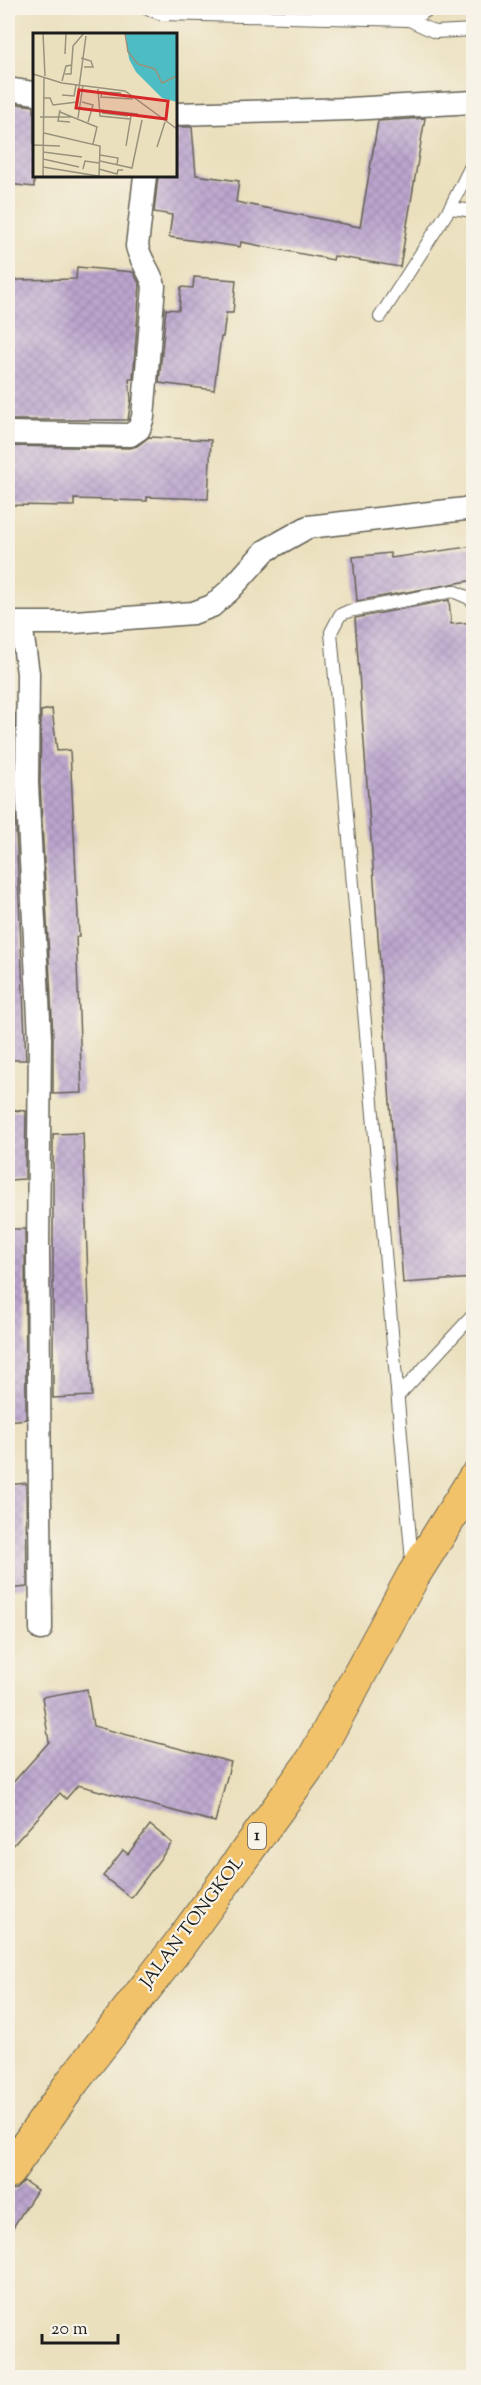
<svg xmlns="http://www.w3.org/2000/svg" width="481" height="2385" font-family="'Sorts Mill Goudy',serif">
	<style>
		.building { fill: url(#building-cross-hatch) }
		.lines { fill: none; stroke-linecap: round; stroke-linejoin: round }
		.lane-casing { stroke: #646155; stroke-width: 14 }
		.street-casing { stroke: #646155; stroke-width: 25 }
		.highway-casing { stroke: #646155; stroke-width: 35 }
		.lane { stroke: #fff; stroke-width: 12 }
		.street { stroke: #fff; stroke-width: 22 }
		.highway { stroke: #f2c26a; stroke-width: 33 }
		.labels { text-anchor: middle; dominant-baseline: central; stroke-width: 4.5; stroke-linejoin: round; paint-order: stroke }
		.shield { fill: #f7f3e8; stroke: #5e5c59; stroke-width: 1.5 }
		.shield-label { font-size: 16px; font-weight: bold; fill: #1c1c1c }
		.street-label { font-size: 18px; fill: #1c1c1c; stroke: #f7f3e8 }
		.inset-road { fill: none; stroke: #98927d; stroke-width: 1.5 }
		.view { fill: #d62828; fill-opacity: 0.15; stroke: #d62828; stroke-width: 3 }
		.inset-edge { fill: none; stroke: #1c1c1c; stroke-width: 3 }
	</style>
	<defs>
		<pattern id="building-cross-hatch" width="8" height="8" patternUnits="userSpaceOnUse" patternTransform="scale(1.5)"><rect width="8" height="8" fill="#bba5ce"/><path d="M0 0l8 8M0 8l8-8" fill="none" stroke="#a08db0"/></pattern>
	</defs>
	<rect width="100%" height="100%" fill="#f7f3e8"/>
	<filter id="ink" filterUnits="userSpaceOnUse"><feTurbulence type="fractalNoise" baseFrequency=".0167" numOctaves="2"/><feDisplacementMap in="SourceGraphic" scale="12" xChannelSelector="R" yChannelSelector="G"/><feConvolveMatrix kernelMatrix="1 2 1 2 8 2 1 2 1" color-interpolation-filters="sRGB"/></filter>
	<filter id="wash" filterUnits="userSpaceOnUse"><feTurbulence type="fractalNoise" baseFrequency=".008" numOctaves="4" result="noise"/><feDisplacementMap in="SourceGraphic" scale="24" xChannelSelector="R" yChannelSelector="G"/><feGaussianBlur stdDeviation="1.35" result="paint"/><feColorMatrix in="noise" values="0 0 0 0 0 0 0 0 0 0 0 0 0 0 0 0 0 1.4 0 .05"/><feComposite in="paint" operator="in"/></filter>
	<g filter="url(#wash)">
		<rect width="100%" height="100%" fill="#ebe0be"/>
		<g id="blocks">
			<g class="building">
				<path d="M8 103 34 106V187L8 184Z"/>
				<path d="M425 118 400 267 334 256 333 260 241 242 240 247 169 237 172 215 154 212 158 176H176V127H192L196 175 239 181 236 202 360 227 378 121Z"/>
				<path d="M77 267 133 272 140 285 133 379H129L131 399 128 420H8V309L14 310 13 280 76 279Z"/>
				<path d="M194 277 236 280 233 313H226L223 337H221L214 390 159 383 166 309 179 310 181 287 193 288Z"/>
				<path d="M149 437 211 440 208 499 147 497V501L74 499V506L8 505V446L130 448 137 446Z"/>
				<path d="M474 546V580L357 601 353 557 390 553 391 558Z"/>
				<path d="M449 600 451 624 474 622V1278L403 1283 355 618Z"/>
				<path d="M52 709 57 751 70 750 79 937H76L82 1093 53 1094V1037L40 783 41 711Z"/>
				<path d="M14 714V784L26 1060H8V715Z"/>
				<path d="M8 1110 26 1111 25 1179 8 1180Z"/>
				<path d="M83 1133 92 1396 53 1398V1134Z"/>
				<path d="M8 1229H25L26 1419 8 1421Z"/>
				<path d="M26 1483 27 1587 8 1589V1485Z"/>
				<path d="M87 1689 93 1726 231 1762 215 1822 78 1785 66 1799 60 1793 8 1851V1788L49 1742 42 1697Z"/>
				<path d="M150 1825 172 1843 131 1898 103 1876 123 1850 128 1854Z"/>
				<path d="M24 2181 37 2190 8 2235V2191L16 2189Z"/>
			</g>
		</g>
	</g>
	<g filter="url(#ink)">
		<use href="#blocks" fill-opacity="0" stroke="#646155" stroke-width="1.5"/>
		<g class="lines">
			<defs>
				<g id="lane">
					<path d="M147 8 161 14 409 20 435 32 474 30"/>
					<path d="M409 20 432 8"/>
					<path d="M450 208 474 211"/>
					<path d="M380 317 450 208 474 160"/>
					<path d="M399 1395 474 1314"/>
					<path d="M412 1562 331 632 340 615 349 611 453 591 469 598 474 603"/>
				</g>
				<g id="street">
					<path d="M8 89 34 93"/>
					<path d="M176 114 350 109 474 102"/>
					<path d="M8 433 130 435 139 429 143 417 154 286C151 272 140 261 137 246L145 176"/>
					<path d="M8 623H62L193 613 212 606 230 590 265 551 308 527 474 508"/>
					<path d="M21 624 28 673 27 783 40 1038 38 1250 41 1629"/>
				</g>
				<path id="highway" d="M8 2172 73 2081 179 1945 313 1760 413 1576 474 1479"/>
			</defs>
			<use href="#lane" class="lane-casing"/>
			<use href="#street" class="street-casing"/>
			<use href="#highway" class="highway-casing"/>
			<use href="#lane" class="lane"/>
			<use href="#street" class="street"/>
			<use href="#highway" class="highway"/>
		</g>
	</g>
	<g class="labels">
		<rect class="shield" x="248" y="1823" width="18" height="26" rx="4.5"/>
		<g class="shield-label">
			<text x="257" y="1836">1</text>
		</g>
		<g class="street-label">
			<text transform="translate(193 1923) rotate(-53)">JALAN TONGKOL</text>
		</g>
	</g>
	<g transform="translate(33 33)">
		<rect width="144" height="144" fill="#ebe0be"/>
		<path d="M92 0H144V69L129 65 103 39 96 26Z" fill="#4dbcc3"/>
		<path class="inset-road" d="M10 0 12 43M92 0 95 19 105 31 122 36 129 50 144 43M32 21 33 0M48 25 58 28 60 34H51M0 41 29 50 92 58 144 96M32 41H38L40 13 51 0M29 48 33 33 39 32M65 56 67 83 97 86M88 60 69 59 68 64 100 66M29 62 41 63 43 52M11 65H17L20 72 44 69 53 3M49 69 60 72 55 89M27 77 25 88 37 89M68 77 105 81M27 79 64 94 60 111M69 80 95 83M7 84H40M45 85 50 52M11 100 67 113 66 144M0 112 27 113M93 113 98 83M124 114 132 89M10 119 49 124M67 122 85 125 84 131M10 126 46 134M67 128 99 135 109 87M10 134 71 144M50 136 52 128 66 130M66 136 84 141 85 137H90M10 144 11 44"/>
		<path class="view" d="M46 57 135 68 133 86 43 75Z"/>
		<rect width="144" height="144" class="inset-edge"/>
	</g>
	<rect width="481" height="2385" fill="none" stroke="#f7f3e8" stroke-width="30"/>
	<path d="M42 2334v9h76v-9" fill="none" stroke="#1c1c1c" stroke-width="3"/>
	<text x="51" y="2334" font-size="18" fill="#1c1c1c" stroke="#f7f3e8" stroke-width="4.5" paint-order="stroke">20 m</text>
</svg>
